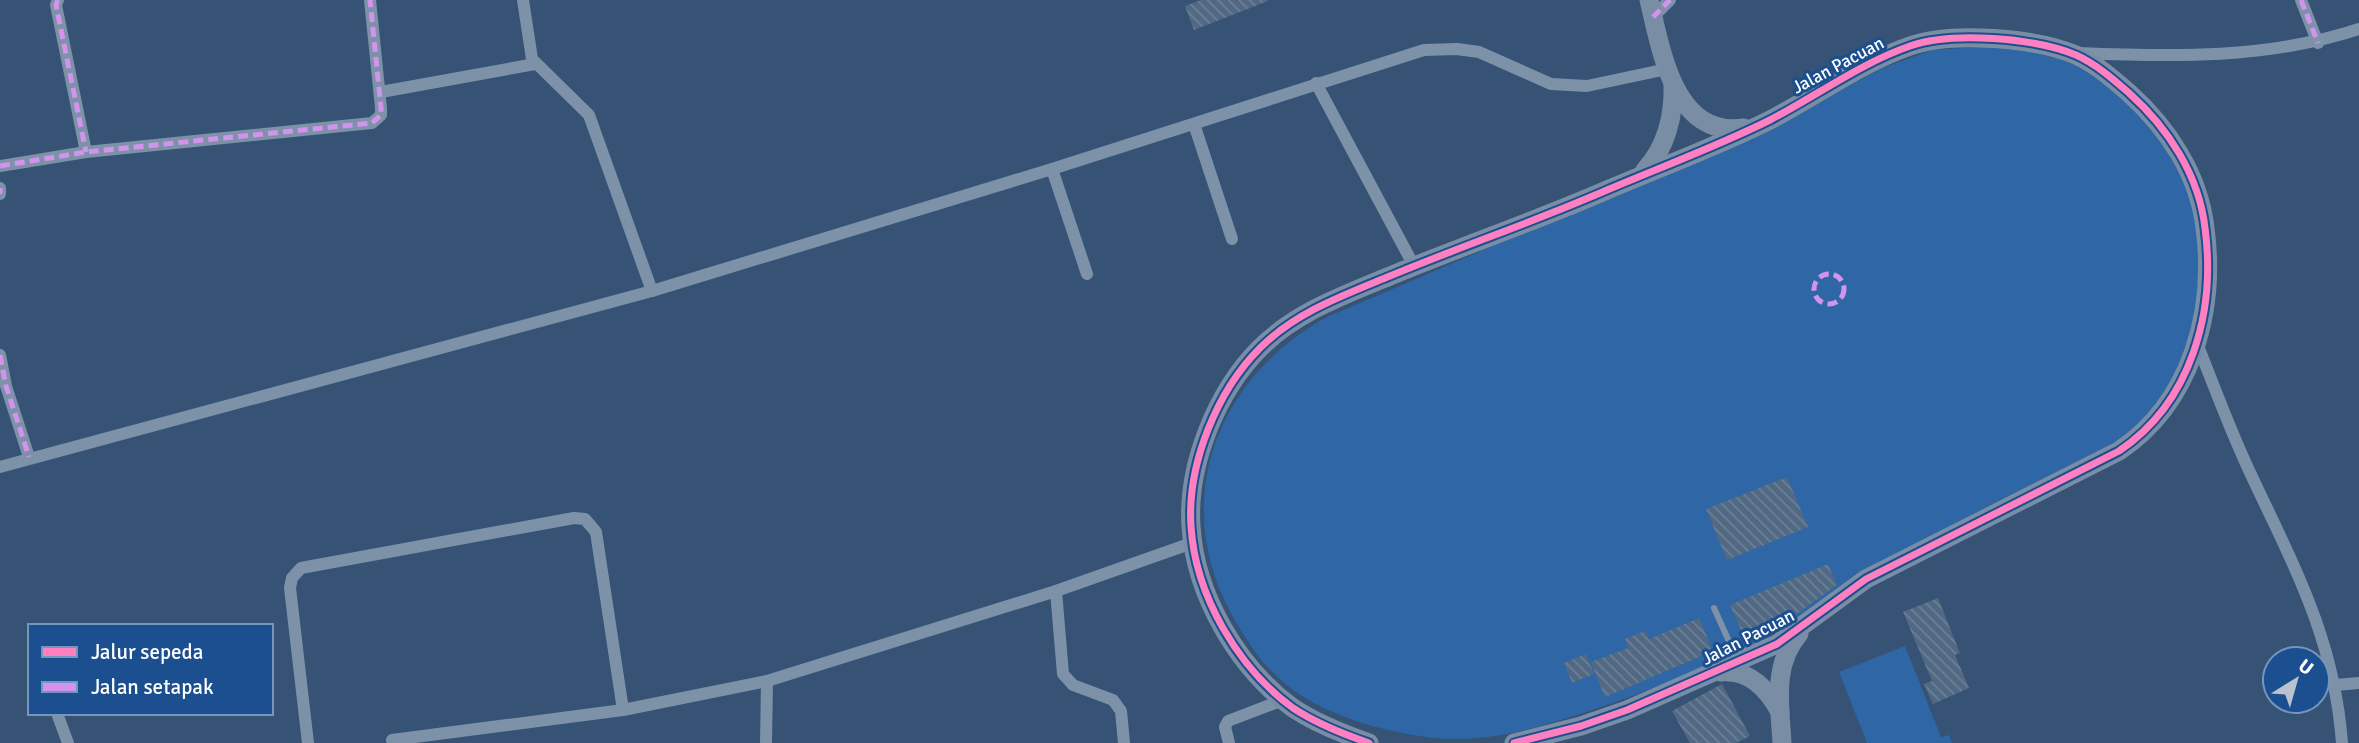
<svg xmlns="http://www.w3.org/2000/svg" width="2359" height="743" font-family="Signika,sans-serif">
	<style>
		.pitch { fill: #2f66a5 }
		.building { fill: url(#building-back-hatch) }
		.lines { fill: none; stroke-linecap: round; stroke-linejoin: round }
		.lane { stroke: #7d92a8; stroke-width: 6 }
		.street { stroke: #7d92a8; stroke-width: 12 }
		.secondary { stroke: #798da4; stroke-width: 19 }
		.quiet { stroke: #d193ec; stroke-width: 5; stroke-dasharray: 10 5; stroke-linecap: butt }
		.cycleway-casing { stroke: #1b4f8f; stroke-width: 11 }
		.cycleway { stroke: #ff80c0; stroke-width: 7 }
		.labels { text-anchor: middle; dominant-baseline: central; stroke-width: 6; stroke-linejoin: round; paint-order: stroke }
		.street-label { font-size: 18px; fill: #fff; stroke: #1b4f8f }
	</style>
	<defs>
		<pattern id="building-back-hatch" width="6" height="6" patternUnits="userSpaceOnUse" patternTransform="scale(1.75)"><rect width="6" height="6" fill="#526984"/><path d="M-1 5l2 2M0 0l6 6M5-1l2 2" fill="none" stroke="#6c8096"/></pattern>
	</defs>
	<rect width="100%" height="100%" fill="#365274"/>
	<g class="pitch">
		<path d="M1991 46C2023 51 2053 54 2083 68 2134 94 2197 177 2198 235 2198 263 2201 293 2199 321 2197 336 2160 409 2149 423 2139 438 2049 482 2027 495 1883 575 1741 663 1583 713 1534 729 1486 743 1434 738 1384 732 1324 716 1284 683 1262 665 1246 640 1232 615 1169 501 1216 378 1327 317L1761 131 1885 67 1932 50Z"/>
		<path d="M1905 646 1941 737 1949 735 1952 743H1867L1839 672Z"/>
	</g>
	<g class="building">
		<path d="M1201 0H1268V1L1194 30 1185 6Z"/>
		<path d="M1787 477 1808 527 1727 560 1706 509Z"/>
		<path d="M1828 564 1837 585 1784 623 1781 616 1742 632 1730 605Z"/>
		<path d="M1938 598 1960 653 1955 655 1969 688 1933 704 1924 684 1932 681 1903 612Z"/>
		<path d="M1699 618 1713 651 1605 697 1591 662 1628 648 1625 639 1645 631 1649 639Z"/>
		<path d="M1586 654 1594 674 1572 683 1564 663Z"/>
		<path d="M1722 684 1750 736 1736 743H1690L1672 711Z"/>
	</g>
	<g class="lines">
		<path class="lane" d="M1714 608 1736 657"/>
		<g class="street">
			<path d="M58 0 56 5 86 152"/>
			<path d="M523 0 532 59 589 115 652 291"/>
			<path d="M2301 0 2318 43"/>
			<path d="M1653 17 1670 0"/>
			<path d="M2079 53C2173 57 2268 59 2359 29"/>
			<path d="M1316 83 1414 266"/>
			<path d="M381 92 535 64"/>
			<path d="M1194 124 1232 239"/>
			<path d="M0 166 86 152 372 123 381 115V108L370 0"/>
			<path d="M1052 169 1087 274"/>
			<path d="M0 188V194"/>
			<path d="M2198 346C2214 386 2229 427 2247 466 2291 561 2334 635 2342 743"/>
			<path d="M0 355 6 386 29 457"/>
			<path d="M0 467 652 291 1052 169 1424 50 1457 49 1479 52 1551 84 1587 86 1667 69"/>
			<path d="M1056 591 1063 674 1073 685 1113 700 1121 711 1124 743"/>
			<path d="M2335 685 2359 683"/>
			<path d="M58 716 68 743"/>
			<path d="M392 740 623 710"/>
			<path d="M308 743 290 588 292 578 301 568 574 518 585 519 596 532 623 710 767 681 1056 591 1192 543"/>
			<path d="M766 743 767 681"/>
			<path d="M1229 743 1225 727 1228 721 1283 700"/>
		</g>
		<g class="secondary">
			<path d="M1649 0C1661 49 1674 139 1744 128"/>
			<path d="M1645 170C1666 148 1674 116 1673 85"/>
			<path d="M1720 672C1749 669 1767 688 1780 712"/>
			<path d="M1369 743C1343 734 1317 724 1293 708 1238 668 1195 595 1191 526 1187 464 1217 391 1260 348 1296 312 1344 295 1390 276 1462 246 1536 221 1607 190 1661 167 1718 146 1770 120 1816 96 1861 63 1910 46 1952 31 2035 38 2076 55 2096 64 2113 79 2129 93 2168 128 2199 175 2205 228 2216 311 2192 402 2119 451L1866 579 1777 644 1627 710 1581 726 1514 743"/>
			<path d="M1782 743C1780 706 1772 664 1799 634"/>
		</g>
		<g class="quiet">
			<path d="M58 0 56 5 86 152"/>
			<path d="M2301 0 2318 43"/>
			<path d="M1653 17 1670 0"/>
			<path d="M0 166 86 152 372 123 381 115V108L370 0"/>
			<path d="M0 188V194"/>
			<circle cx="1829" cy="289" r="15"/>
			<path d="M0 355 6 386 29 457"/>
		</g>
		<defs>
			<path id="cycleway" d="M1369 743C1343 734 1317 724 1293 708 1238 668 1195 595 1191 526 1187 464 1217 391 1260 348 1296 312 1344 295 1390 276 1462 246 1536 221 1607 190 1661 167 1718 146 1770 120 1816 96 1861 63 1910 46 1952 31 2035 38 2076 55 2096 64 2113 79 2129 93 2168 128 2199 175 2205 228 2216 311 2192 402 2119 451L1866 579 1777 644 1627 710 1581 726 1514 743"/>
		</defs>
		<use href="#cycleway" class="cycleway-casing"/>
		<use href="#cycleway" class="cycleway"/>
	</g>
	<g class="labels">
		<g class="street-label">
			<text transform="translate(1838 65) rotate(-28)">Jalan Pacuan</text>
			<text transform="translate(1748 637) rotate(-27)">Jalan Pacuan</text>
		</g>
	</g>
	<rect x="28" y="624" width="245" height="91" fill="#1b4f8f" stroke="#7695bc" stroke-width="2"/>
	<rect x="42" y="647" width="35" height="10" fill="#ff80c0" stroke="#7695bc" stroke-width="2"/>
	<text x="91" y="659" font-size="21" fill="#ffffff">Jalur sepeda</text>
	<rect x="42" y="682" width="35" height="10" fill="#d193ec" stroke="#7695bc" stroke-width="2"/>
	<text x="91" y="694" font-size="21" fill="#ffffff">Jalan setapak</text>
	<g transform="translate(2296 680) rotate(37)"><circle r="33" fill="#1b4f8f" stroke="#7695bc" stroke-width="2"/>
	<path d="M0-5L12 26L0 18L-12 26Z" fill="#b9c2ce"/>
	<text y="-10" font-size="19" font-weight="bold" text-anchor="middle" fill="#ffffff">U</text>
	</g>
</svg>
